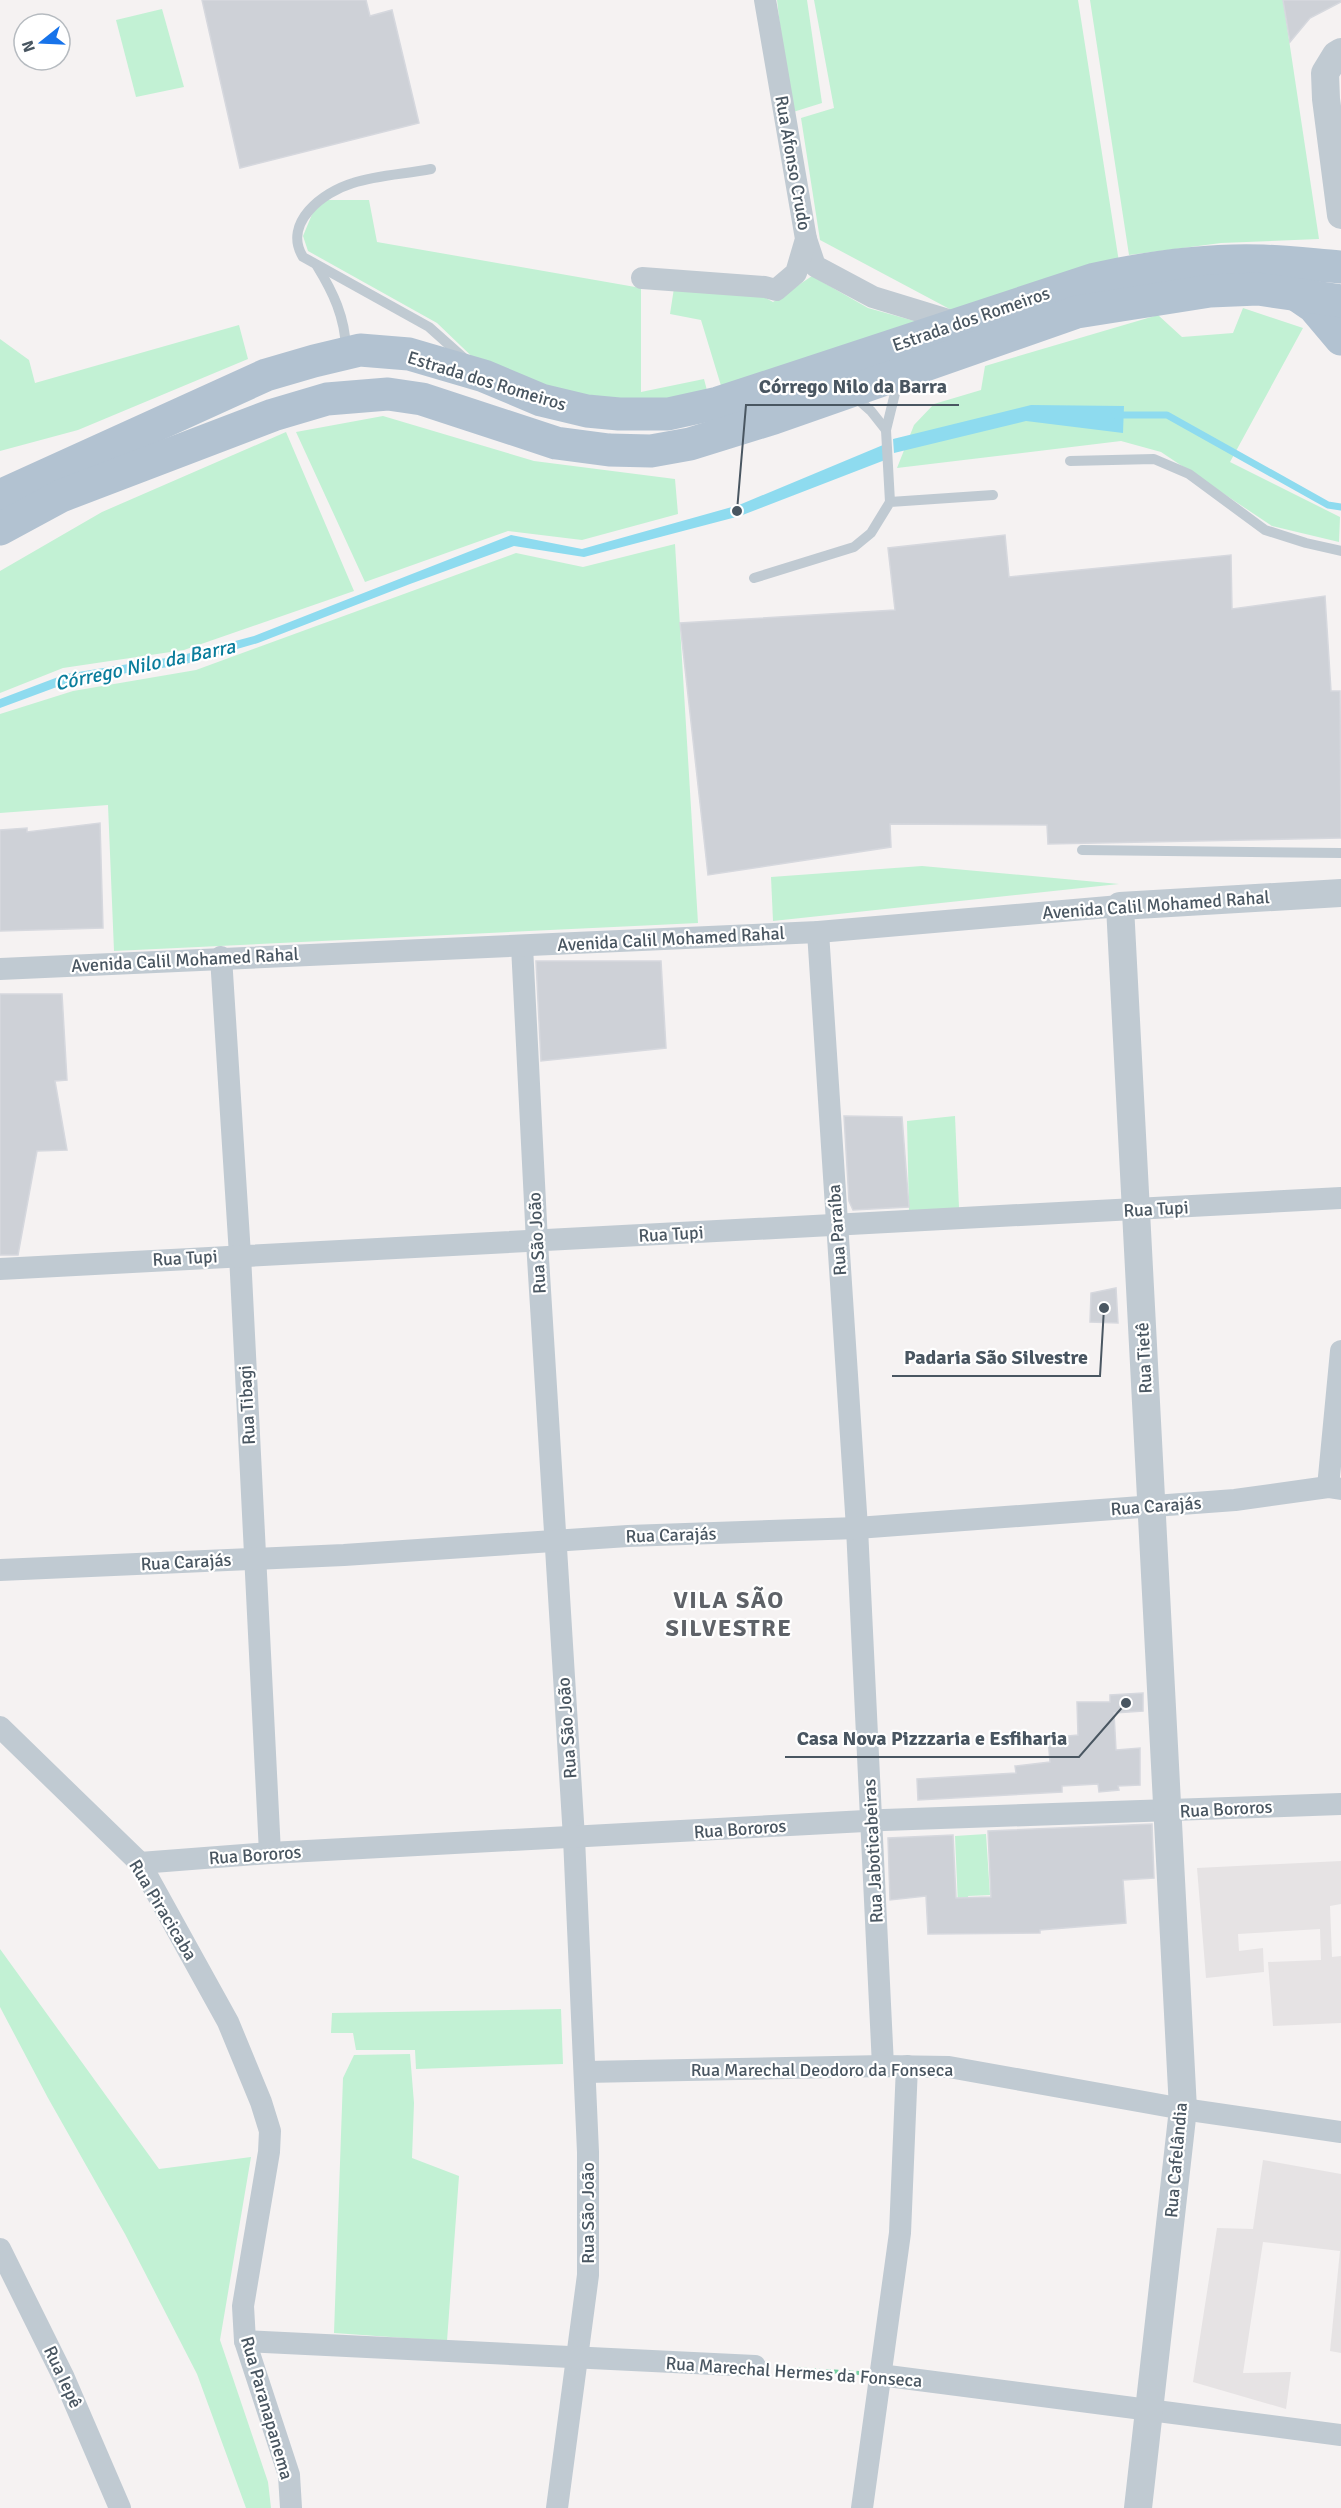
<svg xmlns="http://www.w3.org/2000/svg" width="1341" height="2508" font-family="Signika,sans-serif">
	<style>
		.education { fill: #e6e3e4 }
		.green { fill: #c2f1d4 }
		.water { fill: #8edbef }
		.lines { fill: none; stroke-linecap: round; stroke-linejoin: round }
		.stream { stroke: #8edbef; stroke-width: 7 }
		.building { fill: #ced1d7; stroke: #d6d8de; stroke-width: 1.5 }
		.path { stroke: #78d1a5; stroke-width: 4; stroke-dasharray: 4.5 3; stroke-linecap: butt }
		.service { stroke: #c0cad2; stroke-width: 10 }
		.minor { stroke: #c0cad2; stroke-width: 22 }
		.tertiary { stroke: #c0cad2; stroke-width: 28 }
		.primary { stroke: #b2c2d1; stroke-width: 33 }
		.labels { text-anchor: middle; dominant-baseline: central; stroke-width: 4.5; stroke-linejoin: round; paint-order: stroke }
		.street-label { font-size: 18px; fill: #495661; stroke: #fff }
		.water-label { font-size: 20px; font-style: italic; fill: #0a7d9c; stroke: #fff }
		.district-label { font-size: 24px; font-weight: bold; letter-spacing: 1.5px; fill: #5e6268; stroke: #fff }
		.leader { fill: none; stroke: #495661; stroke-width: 2 }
		.callout-dot { fill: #495661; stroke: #fff; stroke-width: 2 }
		.callout-label { font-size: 20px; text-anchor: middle; font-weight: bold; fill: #495661; stroke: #fff; stroke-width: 4.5; stroke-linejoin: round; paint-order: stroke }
	</style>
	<rect width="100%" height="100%" fill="#f5f2f2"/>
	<g class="education">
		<path d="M1341 1861V1904L1330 1906 1332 1957 1341 1956V2023L1273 2026 1268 1962 1321 1960 1320 1929 1238 1934 1239 1951 1263 1948 1264 1972 1206 1978 1197 1868Z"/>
		<path d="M1263 2160 1341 2174V2353L1330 2351 1340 2251 1263 2242 1243 2373 1291 2372 1286 2409 1193 2382 1217 2228 1253 2229Z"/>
	</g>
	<g class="green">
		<path d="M777 0H807L822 103 790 113Z"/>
		<path d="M814 0H1078L1119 262 959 314 820 240 801 118 834 108Z"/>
		<path d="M1090 0H1283L1319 239 1221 243 1129 255Z"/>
		<path d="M162 9 184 87 136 97 116 20Z"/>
		<path d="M318 200H369L377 242 641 288V392L704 379 709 398 595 406 486 370 437 323 308 251 303 236Z"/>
		<path d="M812 276 868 308 929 325 722 389 701 320 670 314 674 288 762 296 773 302Z"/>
		<path d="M1243 308 1303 328 1230 462 1340 517 1339 542 1272 526 1161 452 1121 441 897 468 914 425 934 404 981 390 985 366 1158 315 1182 337 1233 333Z"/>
		<path d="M239 325 248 359 78 430 0 451V339L29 360 35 383Z"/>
		<path d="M383 416 534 461 675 479 678 514 582 540 508 531 365 582 296 432Z"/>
		<path d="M286 432 354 591 184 650 63 668 0 693V571L102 512Z"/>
		<path d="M675 544 698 923 114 951 108 805 0 813V714L73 691 196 670 516 553 583 567Z"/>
		<path d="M922 866 1119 884 773 921 771 877Z"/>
		<path d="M955 1116 959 1208 909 1212 907 1121Z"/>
		<path d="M986 1834 990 1895 968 1896 969 1906 958 1905 955 1836Z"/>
		<path d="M0 1949 159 2169 251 2157 220 2340 268 2482 271 2508H246L197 2374 125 2234 48 2098 0 2007Z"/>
		<path d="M561 2009 563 2064 416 2069 415 2050H356L353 2033H331L332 2013Z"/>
		<path d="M410 2054 414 2103 412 2158 459 2176 447 2341 334 2333 343 2078 354 2055Z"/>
	</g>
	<g class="water">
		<path d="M1031 405 1124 406 1123 433 1026 421 894 453 893 439Z"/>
		<path d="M883 445 885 460 740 516 584 557 514 546 410 584 258 643 182 665 73 681 0 708V699L66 674 179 656 254 636 511 535 582 549 739 505Z"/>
	</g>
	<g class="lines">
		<path class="stream" d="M1115 415H1167L1328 505 1341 507"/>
	</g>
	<g class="building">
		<path d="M202 0H366L370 16 392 10 419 123 240 168Z"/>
		<path d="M1283 0H1341V2L1310 18 1290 42Z"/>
		<path d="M1005 535 1009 577 1231 555 1232 609 1325 596 1331 691H1340L1341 838 1048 844 1047 825 890 824 891 847 708 875 680 623 895 610 888 548Z"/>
		<path d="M100 823 103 928 0 931V830L27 828V832Z"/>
		<path d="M536 961H661L666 1048 541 1061Z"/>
		<path d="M0 994H62L67 1080 55 1081 67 1150 37 1151 18 1255H0Z"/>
		<path d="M844 1116 902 1117 909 1207 853 1210 849 1201Z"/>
		<path d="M1116 1288 1118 1323 1090 1322 1091 1293Z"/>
		<path d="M1143 1693V1711L1114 1713 1116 1750 1140 1748V1785L1118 1786 1119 1790 1099 1792 1098 1784 1062 1786V1792L918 1800 917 1779 1016 1773 1015 1766 1050 1762 1048 1738 1078 1735 1077 1702H1110V1695Z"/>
		<path d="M1152 1824 1154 1878 1123 1880 1126 1923 1040 1930V1933L928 1934 926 1896 890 1900 888 1838 953 1835 956 1898 991 1897 988 1831Z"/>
	</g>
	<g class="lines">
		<path class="path" d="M774 2368 859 2373"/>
		<g class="service">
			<path d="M431 169C406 174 377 175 353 183 323 192 282 223 303 257L429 327 466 360"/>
			<path d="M317 266C333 292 345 317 346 349"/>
			<path d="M854 396 871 411 886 430"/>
			<path d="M1070 461 1154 459 1189 474 1265 530 1306 543 1341 551"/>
			<path d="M890 502 886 430 898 381"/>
			<path d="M754 578 854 547 871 533 890 502 993 495"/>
			<path d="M1082 850 1341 853"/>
		</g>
		<g class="minor">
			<path d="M806 239 815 266 873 297 958 323"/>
			<path d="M642 278 765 287 776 290 796 273 806 239 765 0"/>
			<path d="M818 932 857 1528 883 2066"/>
			<path d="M522 946 537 1242 574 1838 588 2152V2275L557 2508"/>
			<path d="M221 957 240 1255 270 1853"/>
			<path d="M0 969 818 932 1120 906"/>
			<path d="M0 1269 1341 1198"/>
			<path d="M1328 1487 1341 1351"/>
			<path d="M0 1570 344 1555 628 1536 857 1528 1235 1500 1328 1487 1341 1489"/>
			<path d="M0 1727 140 1863 228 2022 261 2102 270 2131 269 2152 243 2306 245 2341 289 2475 291 2508"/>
			<path d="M140 1863 270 1853 884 1820 1341 1804"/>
			<path d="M585 2072 883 2066 949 2067 1183 2109 1341 2132"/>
			<path d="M0 2249 64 2378 120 2508"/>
			<path d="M245 2341 755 2366"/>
			<path d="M880 2375 1341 2435"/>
			<path d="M862 2508 900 2233 907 2066"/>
		</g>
		<g class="tertiary">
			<path d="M1341 52 1336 55 1325 73 1326 99 1341 215"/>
			<path d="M1138 2508 1183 2109 1120 906 1341 893"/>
		</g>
		<g class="primary">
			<path d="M1295 294 1314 307 1341 339"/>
			<path d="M0 496 266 375 314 361 360 350 409 354 484 376 541 400 587 411 619 414H668L718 403 1095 279C1150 267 1207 259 1263 261 1289 262 1315 265 1341 267"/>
			<path d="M0 529 61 496 273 415 327 399 388 394 422 399 556 443 609 450 651 451 690 444 774 418 1077 312 1210 291 1258 289 1341 301"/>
		</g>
	</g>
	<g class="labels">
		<g class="street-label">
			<text transform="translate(793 163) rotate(80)">Rua Afonso Crudo</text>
			<text transform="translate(971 319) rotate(-19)">Estrada dos Romeiros</text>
			<text transform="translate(487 381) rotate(17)">Estrada dos Romeiros</text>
			<text transform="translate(1156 905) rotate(-4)">Avenida Calil Mohamed Rahal</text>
			<text transform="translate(671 939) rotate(-3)">Avenida Calil Mohamed Rahal</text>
			<text transform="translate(185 960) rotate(-3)">Avenida Calil Mohamed Rahal</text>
			<text transform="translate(1156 1209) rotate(-3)">Rua Tupi</text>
			<text transform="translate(837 1230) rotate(-94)">Rua Paraíba</text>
			<text transform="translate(671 1234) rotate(-3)">Rua Tupi</text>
			<text transform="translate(537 1243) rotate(-93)">Rua São João</text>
			<text transform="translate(185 1258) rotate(-3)">Rua Tupi</text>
			<text transform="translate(1144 1358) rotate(-93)">Rua Tietê</text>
			<text transform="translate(247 1405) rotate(-93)">Rua Tibagi</text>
			<text transform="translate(1156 1506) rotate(-4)">Rua Carajás</text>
			<text transform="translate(671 1535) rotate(-2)">Rua Carajás</text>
			<text transform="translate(186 1562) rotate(-3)">Rua Carajás</text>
			<text transform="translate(567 1728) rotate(-94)">Rua São João</text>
			<text transform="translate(1226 1809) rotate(-3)">Rua Bororos</text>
			<text transform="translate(740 1829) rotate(-4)">Rua Bororos</text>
			<text transform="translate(873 1851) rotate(-93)">Rua Jaboticabeiras</text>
			<text transform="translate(255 1855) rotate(-4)">Rua Bororos</text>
			<text transform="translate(163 1910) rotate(59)">Rua Piracicaba</text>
			<text x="822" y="2070">Rua Marechal Deodoro da Fonseca</text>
			<text transform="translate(1176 2160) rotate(-85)">Rua Cafelândia</text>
			<text transform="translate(588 2213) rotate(-90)">Rua São João</text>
			<text transform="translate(794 2372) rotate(4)">Rua Marechal Hermes da Fonseca</text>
			<text transform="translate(63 2377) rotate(65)">Rua Iepê</text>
			<text transform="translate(267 2408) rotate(74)">Rua Paranapanema</text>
		</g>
		<g class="water-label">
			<text transform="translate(145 665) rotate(-12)">Córrego Nilo da Barra</text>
		</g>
		<g class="district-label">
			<text x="729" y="1600">VILA SÃO<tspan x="729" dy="28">SILVESTRE</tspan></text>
		</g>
	</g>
	<path class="leader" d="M737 511L746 405H959M1104 1308L1100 1376H892M1126 1703L1079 1757H785"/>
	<g class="callout-dot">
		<circle cx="737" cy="511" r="6"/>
		<circle cx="1104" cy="1308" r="6"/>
		<circle cx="1126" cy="1703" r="6"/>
	</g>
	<g class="callout-label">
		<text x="853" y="393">Córrego Nilo da Barra</text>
		<text x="996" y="1364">Padaria São Silvestre</text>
		<text x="932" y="1745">Casa Nova Pizzzaria e Esfiharia</text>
	</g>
	<g transform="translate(42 42) rotate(252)"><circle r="28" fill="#ffffff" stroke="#b6bbc0" stroke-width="1.5"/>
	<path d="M0-4.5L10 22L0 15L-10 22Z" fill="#1773ea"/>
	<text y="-9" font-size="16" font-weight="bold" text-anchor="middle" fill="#495661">N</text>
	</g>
</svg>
